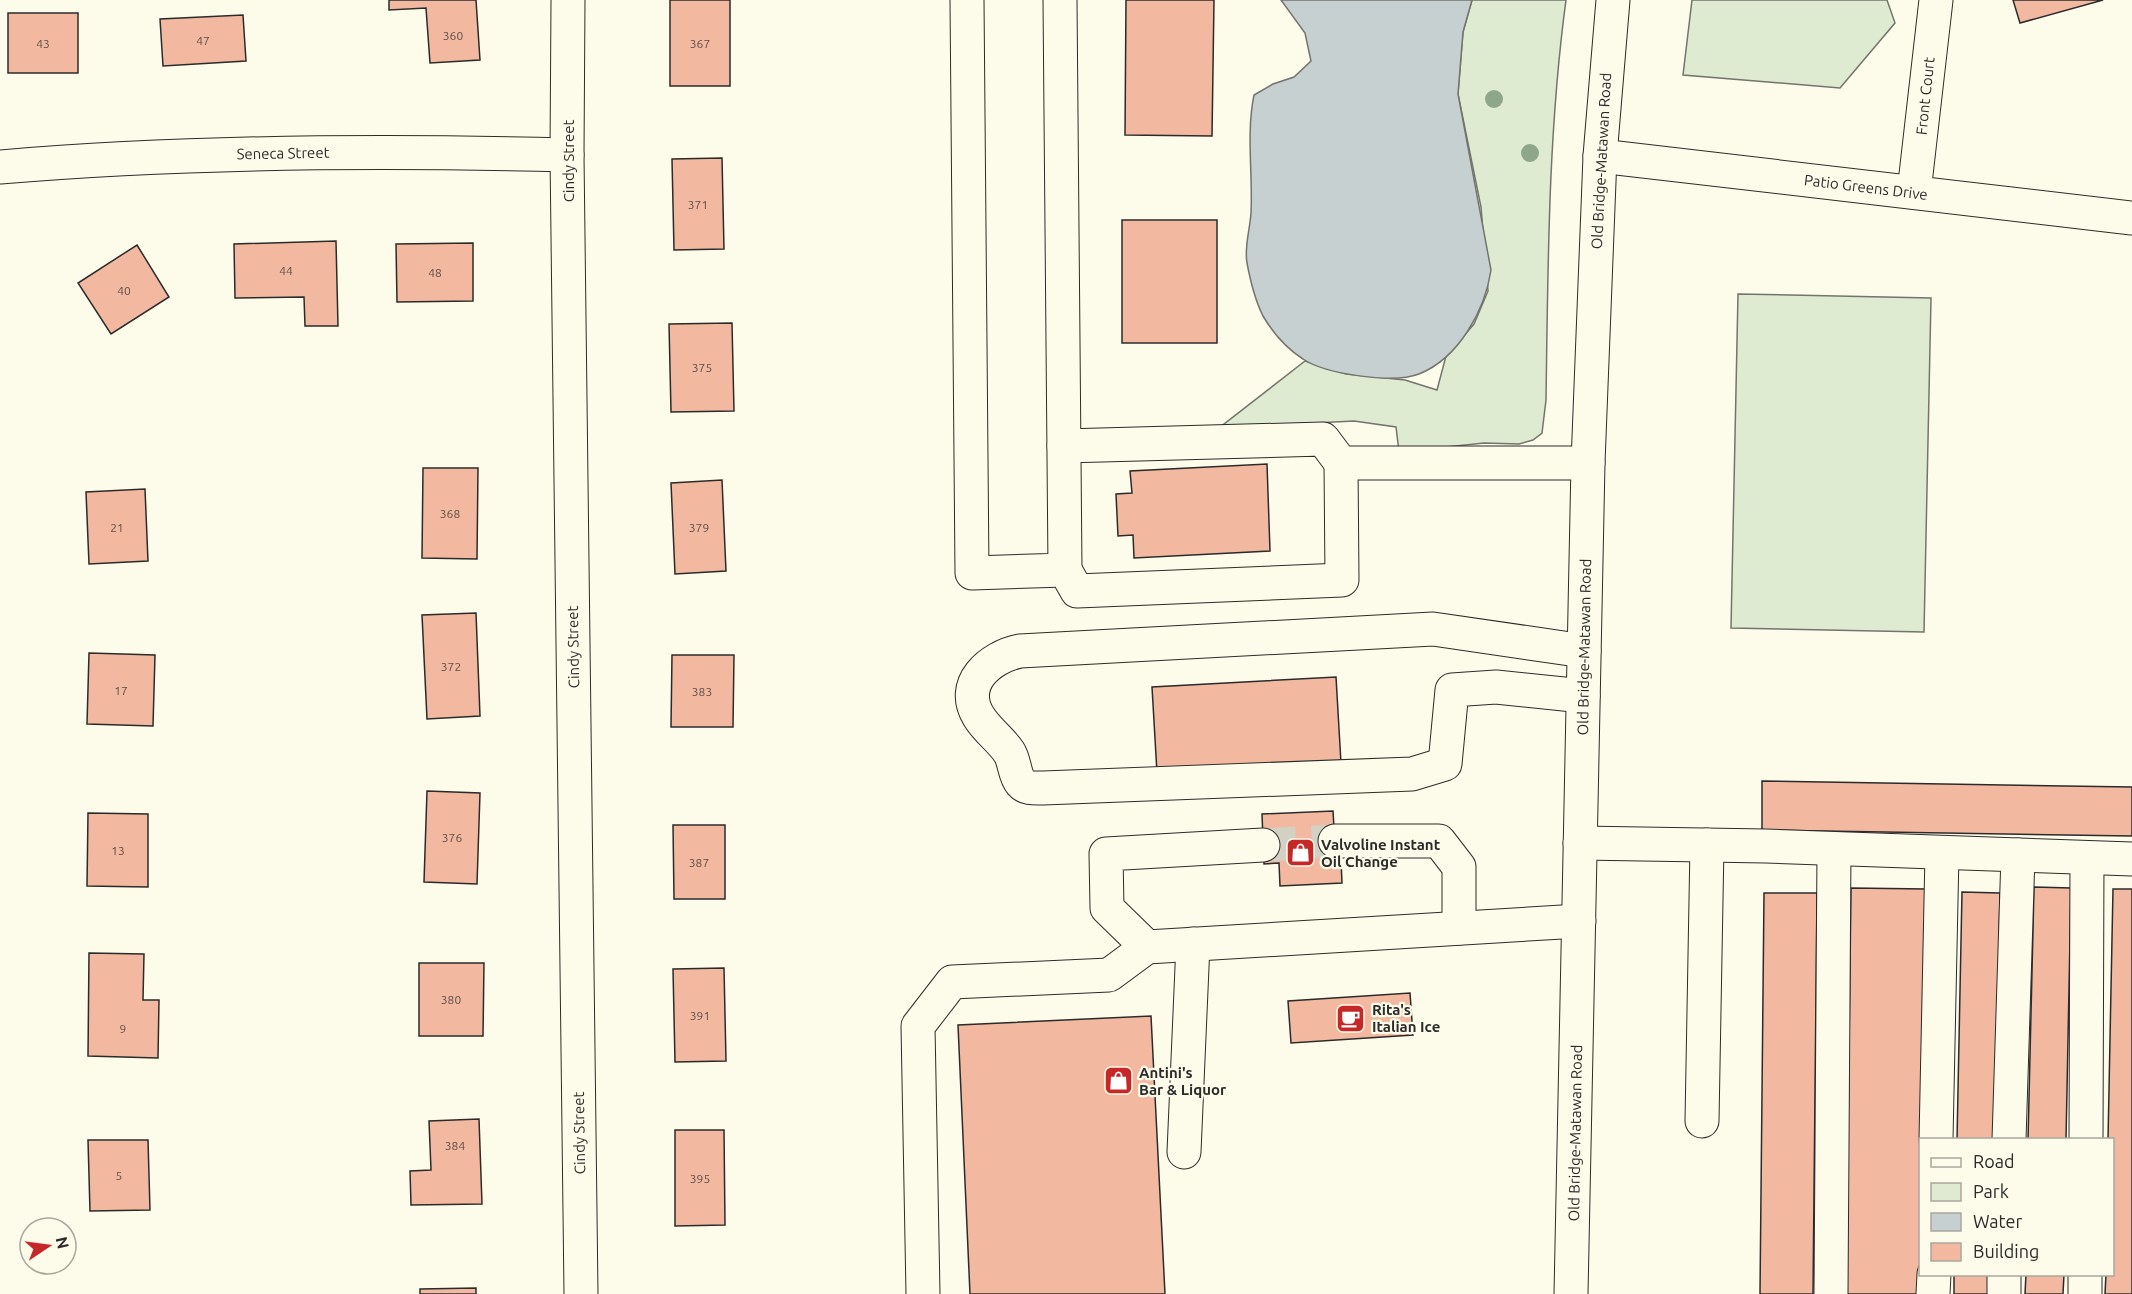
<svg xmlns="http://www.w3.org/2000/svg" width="2132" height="1294" font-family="Ubuntu,sans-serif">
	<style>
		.green { fill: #deebd1; stroke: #74746e; stroke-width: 1.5 }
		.water { fill: #c7d0d0; stroke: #74746e; stroke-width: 1.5 }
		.building { fill: #f2b8a0; stroke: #2b2b2b; stroke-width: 1.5 }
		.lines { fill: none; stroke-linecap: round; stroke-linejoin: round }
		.minor-tunnel { stroke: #d3d1c4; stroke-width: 33; stroke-dasharray: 33 16; stroke-linecap: butt }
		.minor-casing { stroke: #2b2b2b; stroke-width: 35 }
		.major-casing { stroke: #2b2b2b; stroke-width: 35 }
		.minor { stroke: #fdfbea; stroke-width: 33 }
		.major { stroke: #fdfbea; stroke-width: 33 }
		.tree { fill: #8ea78a }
		.labels { text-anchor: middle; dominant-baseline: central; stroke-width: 4.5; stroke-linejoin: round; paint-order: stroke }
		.number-label { font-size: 12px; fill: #5d4e48 }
		.street-label { font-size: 15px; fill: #2b2b2b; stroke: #fdfbea }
		.poi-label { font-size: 15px; font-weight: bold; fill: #2b2b2b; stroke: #fdfbea; text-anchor: start }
	</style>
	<rect width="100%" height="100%" fill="#fdfbea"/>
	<g class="green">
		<path d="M1472 0H1566C1548 133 1548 266 1546 400L1542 433 1533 440 1519 444 1484 443 1399 452 1396 427 1354 421 1219 428 1305 361 1346 374 1405 380 1437 390 1446 356 1474 324 1488 291 1481 207 1458 94 1463 32Z"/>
		<path d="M1692 0H1887L1895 23 1840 88 1683 75Z"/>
		<path d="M1738 294 1931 298 1924 632 1731 628Z"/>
	</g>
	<path class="water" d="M1281 0H1472L1463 32 1458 94 1491 270C1485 310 1459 358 1419 374 1393 384 1325 374 1303 359 1286 348 1273 333 1263 316 1256 302 1250 279 1247 263 1244 248 1250 229 1251 213 1253 174 1246 134 1254 95L1273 84 1294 77 1311 61 1305 33Z"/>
	<g class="building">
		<path d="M389 0H476L480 60 430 63 426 8 389 10Z"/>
		<rect x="670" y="0" width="60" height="86"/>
		<path d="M1126 0H1214L1212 136 1125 135Z"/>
		<path d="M2013 0H2103L2020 23Z"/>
		<rect x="8" y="13" width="70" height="60"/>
		<path d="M243 15 246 61 163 66 160 19Z"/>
		<path d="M722 158 724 249 674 250 672 159Z"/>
		<rect x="1122" y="220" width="95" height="123"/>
		<path d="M336 241 338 326H305L304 297 235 298 234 244Z"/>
		<path d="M473 243V301L397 302 396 244Z"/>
		<path d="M137 245 169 297 111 334 78 283Z"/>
		<path d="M732 323 734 411 671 412 669 324Z"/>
		<path d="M1267 464 1270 551 1134 558 1133 535 1118 536 1116 494 1132 493 1130 471Z"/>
		<path d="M423 468H478L477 559 422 558Z"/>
		<path d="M722 480 726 571 675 574 671 483Z"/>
		<path d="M145 489 148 561 89 564 86 492Z"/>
		<path d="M476 613 480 716 427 719 422 615Z"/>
		<path d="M89 653 155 655 153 726 87 724Z"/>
		<path d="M672 655H734L733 727H671Z"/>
		<path d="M1336 677 1341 763 1157 773 1152 687Z"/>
		<path d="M1762 781 2132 787V836L1762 830Z"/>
		<path d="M427 791 480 793 477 884 424 882Z"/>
		<path d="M1333 811 1336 861 1341 860 1342 883 1280 886 1279 863 1264 864 1262 814Z"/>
		<path d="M88 813 148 814V887L87 886Z"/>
		<path d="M673 825H725V899H674Z"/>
		<path d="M2034 887 2071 888 2066 1140H2028Z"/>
		<path d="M1851 888 1926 889 1920 1294H1846Z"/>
		<path d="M2113 889H2132V1294H2105L2106 1274H2112V1140H2108Z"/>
		<path d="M1962 892 2000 893 1995 1140H1957Z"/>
		<path d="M1764 893H1817L1813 1294H1760Z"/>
		<path d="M89 953 144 954 143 1000H159L158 1058 88 1056Z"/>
		<path d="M419 963H484L483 1036H419Z"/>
		<path d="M724 968 726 1061 675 1062 673 969Z"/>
		<path d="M1410 993 1413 1035 1291 1043 1288 1001Z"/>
		<path d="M1151 1016 1165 1294H970L958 1025Z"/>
		<path d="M479 1119 482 1204 411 1205 410 1171 431 1170 429 1121Z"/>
		<path d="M675 1130H724L725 1225 675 1226Z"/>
		<path d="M88 1140H148L150 1210 90 1211Z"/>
		<rect x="1954" y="1274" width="38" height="20"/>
		<path d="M2026 1274H2064L2063 1294H2025Z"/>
		<path d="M476 1288V1294H420V1289Z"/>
	</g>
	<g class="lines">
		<path class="minor-tunnel" d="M1263 845 1335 841"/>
		<defs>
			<g id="minor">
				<path d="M568 0 567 155 581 1294"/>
				<path d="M967 0 972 573 1065 570 1060 0"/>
				<path d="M1600 156 2132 218"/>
				<path d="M0 167C189 151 378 150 567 155"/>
				<path d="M1914 192 1936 0"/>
				<path d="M1064 446 1323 439 1341 463H1588"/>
				<path d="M1065 570 1077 591 1342 580 1341 463"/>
				<path d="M1583 696 1496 687 1452 690 1445 764 1412 774 1043 788C1035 788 1026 789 1021 783 1014 775 1015 761 1009 752 1001 740 987 730 979 717 958 684 990 657 1020 651L1433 629 1584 651"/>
				<path d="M1335 841H1439L1459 867V928"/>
				<path d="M1580 843 1766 846 2132 859"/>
				<path d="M1147 947 1107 908 1106 854 1263 845"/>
				<path d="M1702 1121 1707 845"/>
				<path d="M1936 1140 1942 853"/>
				<path d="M2009 1140 2018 855"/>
				<path d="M2086 1140 2087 858"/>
				<path d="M1184 1152 1193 944"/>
				<path d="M923 1294 918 1026 952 982 1109 975 1147 947 1579 921"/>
				<path d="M1831 1294 1834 849"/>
				<path d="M1933 1294 1934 1274"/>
				<path d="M2004 1294V1274"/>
				<path d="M2085 1294V1274"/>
			</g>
			<path id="major" d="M1571 1294 1588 463 1600 156 1613 0"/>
		</defs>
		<use href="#minor" class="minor-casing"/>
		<use href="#major" class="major-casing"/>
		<use href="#minor" class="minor"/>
		<use href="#major" class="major"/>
	</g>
	<g class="tree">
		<circle cx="1494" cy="99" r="9"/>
		<circle cx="1530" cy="153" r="9"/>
	</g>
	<defs>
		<symbol id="shop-square" viewBox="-11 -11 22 22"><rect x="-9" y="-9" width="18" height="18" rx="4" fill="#c62828" stroke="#fdfbea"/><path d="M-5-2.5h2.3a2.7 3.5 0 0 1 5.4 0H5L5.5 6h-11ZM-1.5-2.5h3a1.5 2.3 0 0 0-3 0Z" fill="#fff"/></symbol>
		<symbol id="cafe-square" viewBox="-11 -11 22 22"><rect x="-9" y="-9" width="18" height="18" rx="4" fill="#c62828" stroke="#fdfbea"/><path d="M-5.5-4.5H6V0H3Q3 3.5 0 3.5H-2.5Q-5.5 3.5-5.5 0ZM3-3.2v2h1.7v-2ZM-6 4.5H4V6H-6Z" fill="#fff"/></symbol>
	</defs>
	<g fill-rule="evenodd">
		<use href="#shop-square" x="1284" y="836" width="33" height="33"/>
		<use href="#cafe-square" x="1334" y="1002" width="33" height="33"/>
		<use href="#shop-square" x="1102" y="1064" width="33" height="33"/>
	</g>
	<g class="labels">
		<g class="number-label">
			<text x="453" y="35">360</text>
			<text x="203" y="40">47</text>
			<text x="43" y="43">43</text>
			<text x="700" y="43">367</text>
			<text x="698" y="204">371</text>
			<text x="286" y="270">44</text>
			<text x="435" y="272">48</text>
			<text x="124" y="290">40</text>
			<text x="702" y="367">375</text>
			<text x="450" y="513">368</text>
			<text x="117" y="527">21</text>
			<text x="699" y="527">379</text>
			<text x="451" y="666">372</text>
			<text x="121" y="690">17</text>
			<text x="702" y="691">383</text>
			<text x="452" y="837">376</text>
			<text x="118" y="850">13</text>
			<text x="699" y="862">387</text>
			<text x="451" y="999">380</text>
			<text x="700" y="1015">391</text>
			<text x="123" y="1028">9</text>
			<text x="455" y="1145">384</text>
			<text x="119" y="1175">5</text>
			<text x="700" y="1178">395</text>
		</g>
		<g class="street-label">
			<text transform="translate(1925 96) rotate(-84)">Front Court</text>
			<text transform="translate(283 153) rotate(-1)">Seneca Street</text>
			<text transform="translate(568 161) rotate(-90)">Cindy Street</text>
			<text transform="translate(1601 161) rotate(-87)">Old Bridge-Matawan Road</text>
			<text transform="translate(1866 187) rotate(7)">Patio Greens Drive</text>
			<text transform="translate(573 647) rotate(-91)">Cindy Street</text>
			<text transform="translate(1584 647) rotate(-89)">Old Bridge-Matawan Road</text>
			<text transform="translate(579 1133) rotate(-91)">Cindy Street</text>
			<text transform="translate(1575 1133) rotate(-89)">Old Bridge-Matawan Road</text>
		</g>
		<g class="poi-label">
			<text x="1321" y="844">Valvoline Instant<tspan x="1321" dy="17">Oil Change</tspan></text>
			<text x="1372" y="1009">Rita's<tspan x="1372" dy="17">Italian Ice</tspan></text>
			<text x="1139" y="1072">Antini's<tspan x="1139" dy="17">Bar &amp; Liquor</tspan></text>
		</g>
	</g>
	<rect x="1919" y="1138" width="195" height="138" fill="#fdfbea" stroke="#a9a89e" stroke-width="1.5"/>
	<rect x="1931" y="1158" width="30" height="9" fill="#fdfbea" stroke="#a9a89e" stroke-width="1.5"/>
	<text x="1973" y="1168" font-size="18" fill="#2b2b2b">Road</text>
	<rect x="1931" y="1183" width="30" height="18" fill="#deebd1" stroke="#a9a89e" stroke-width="1.5"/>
	<text x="1973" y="1198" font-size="18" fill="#2b2b2b">Park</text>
	<rect x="1931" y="1213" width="30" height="18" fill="#c7d0d0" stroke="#a9a89e" stroke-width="1.5"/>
	<text x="1973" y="1228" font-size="18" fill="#2b2b2b">Water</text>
	<rect x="1931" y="1243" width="30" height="18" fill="#f2b8a0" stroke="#a9a89e" stroke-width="1.5"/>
	<text x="1973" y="1258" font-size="18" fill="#2b2b2b">Building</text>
	<g transform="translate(48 1246) rotate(77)"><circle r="28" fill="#fdfbea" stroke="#a9a89e" stroke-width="1.5"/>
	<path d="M0-4.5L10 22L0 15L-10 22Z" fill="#c62828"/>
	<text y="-9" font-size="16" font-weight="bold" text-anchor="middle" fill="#2b2b2b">N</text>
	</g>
</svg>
